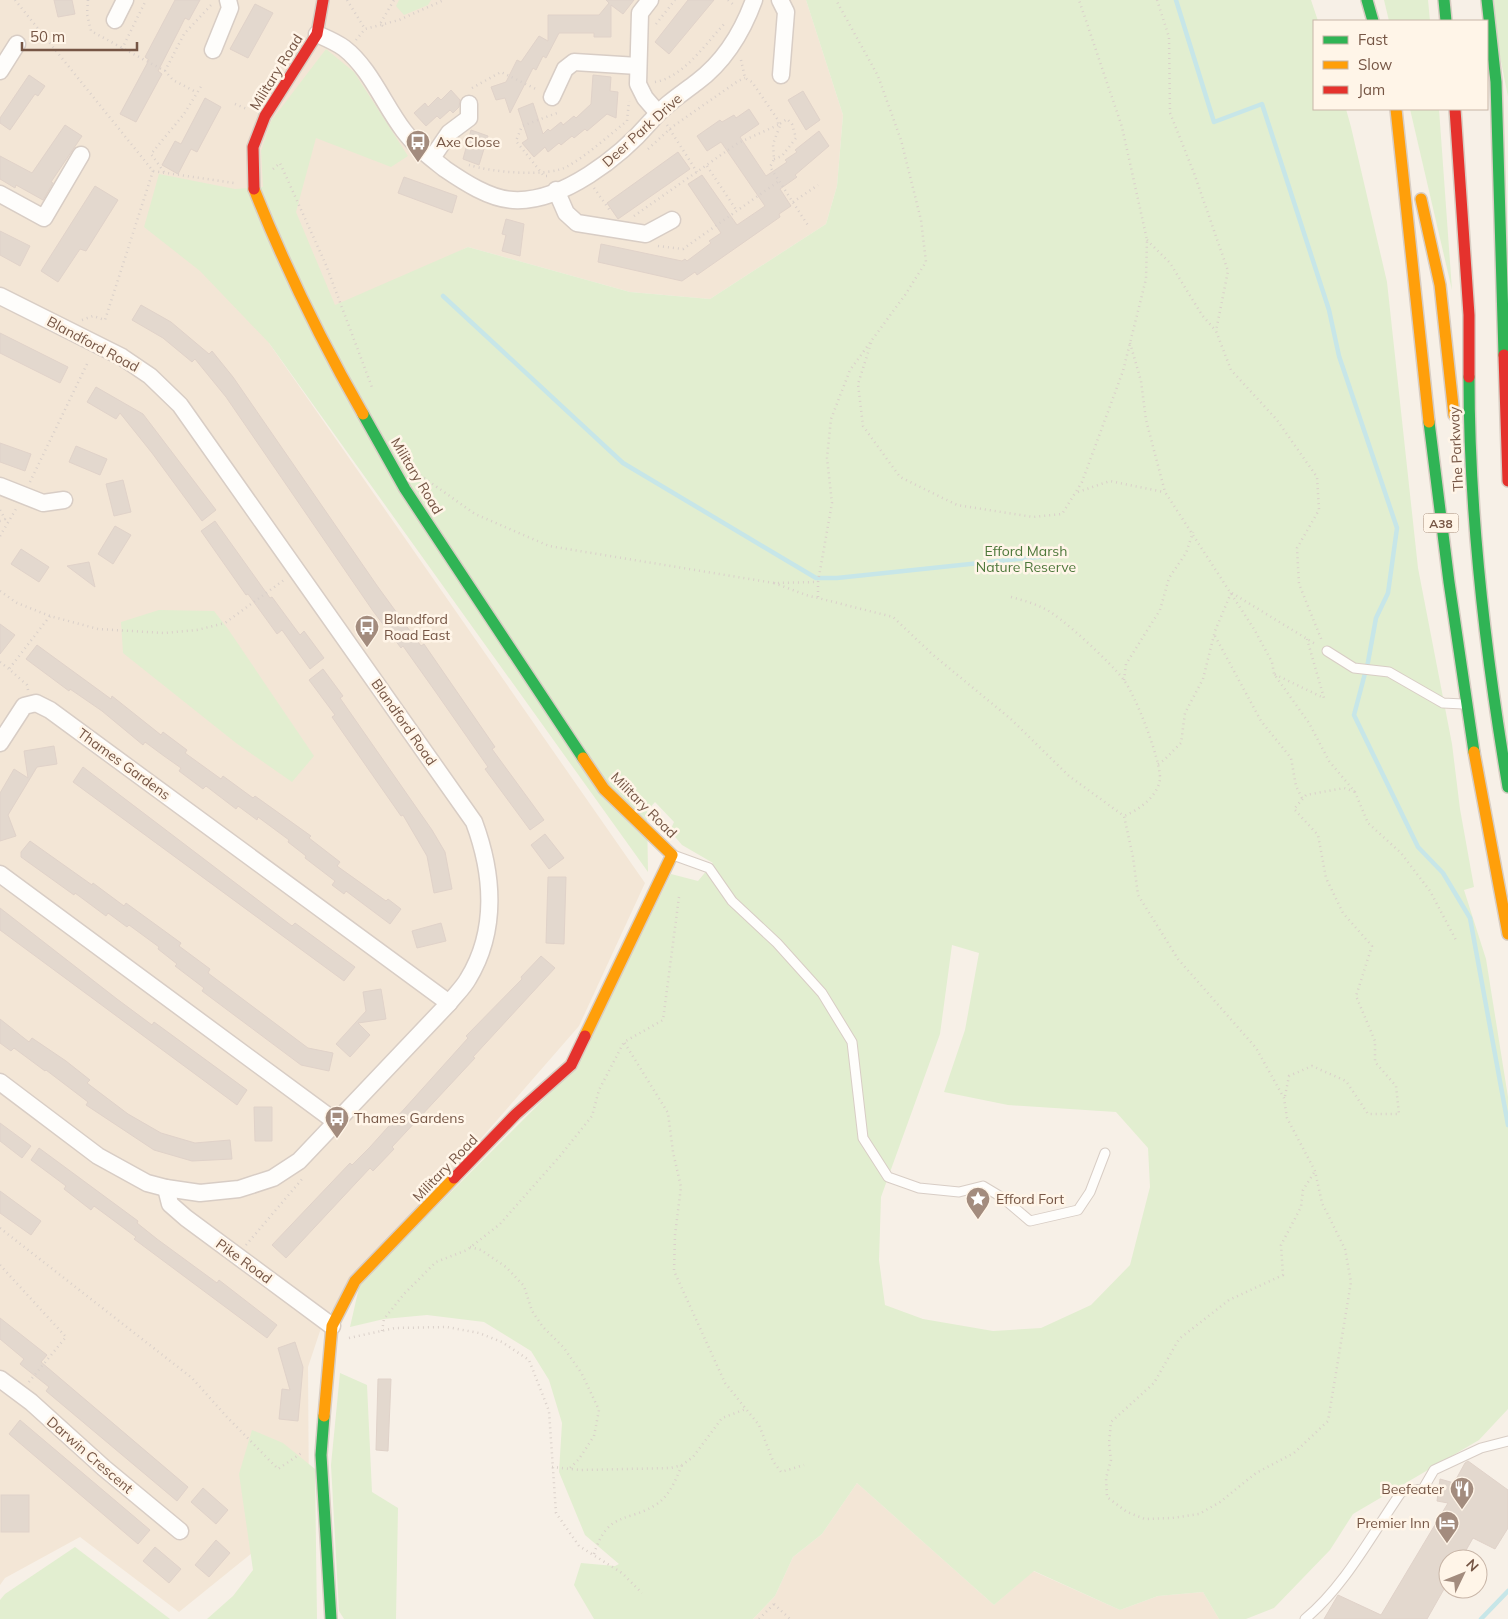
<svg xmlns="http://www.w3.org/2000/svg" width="1508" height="1619" font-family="Mulish,sans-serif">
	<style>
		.residential { fill: #f3e6d6 }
		.green { fill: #e2eed0; fill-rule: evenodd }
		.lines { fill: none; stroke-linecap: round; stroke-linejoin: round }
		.stream { stroke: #c7e6e8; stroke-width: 4.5 }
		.building { fill: #e3d8ce; stroke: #e0d2c9 }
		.lane-casing { stroke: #d8cdc5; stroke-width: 11 }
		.street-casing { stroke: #d8cdc5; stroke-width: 19 }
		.fast-casing { stroke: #d8cdc3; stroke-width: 14 }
		.slow-casing { stroke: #d8cdc3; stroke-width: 14 }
		.jam-casing { stroke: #d8cdc3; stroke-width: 14 }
		.path { stroke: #dad0ca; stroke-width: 2.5; stroke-dasharray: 1 4; stroke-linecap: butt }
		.lane { stroke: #fefdfb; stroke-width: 9 }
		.street { stroke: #fefdfb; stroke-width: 16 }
		.fast { stroke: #30b455; stroke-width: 11 }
		.slow { stroke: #ff9f0a; stroke-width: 11 }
		.jam { stroke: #e5322d; stroke-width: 11 }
		.labels { text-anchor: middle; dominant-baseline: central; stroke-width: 5; stroke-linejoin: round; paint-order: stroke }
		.shield { fill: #fff5e8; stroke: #9f8676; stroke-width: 1 }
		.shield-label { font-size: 12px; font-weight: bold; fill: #765645 }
		.street-label { font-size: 14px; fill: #765645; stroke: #fff5e8 }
		.poi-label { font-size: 14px; fill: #765645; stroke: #fff5e8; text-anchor: start }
		.park-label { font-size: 14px; fill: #4d773a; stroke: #fff5e8 }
	</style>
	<rect width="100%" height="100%" fill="#f7f0e7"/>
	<g class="residential">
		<path d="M0 0H806L843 115 837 186 826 224 710 299 630 292 468 247 269 343 645 883 579 1026 324 1319 308 1367 309 1507 179 1612 80 1537 5 1578 0 1585Z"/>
		<path d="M857 1483 994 1605 1033 1571 1120 1610 1158 1596 1203 1592 1219 1619H753L775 1596 793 1557 822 1534Z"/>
	</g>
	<g class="green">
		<path d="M399 0H431L428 5 404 15 396 6Z"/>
		<path d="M806 0H1311L1318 21H1314V109H1346L1351 127 1387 282 1418 568 1452 744 1460 809 1474 887 1464 890 1486 959 1508 1097V1409L1479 1440 1353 1514 1330 1550 1274 1608 1246 1619H1219L1203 1592 1158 1596 1120 1610 1034 1571 994 1605 857 1483 822 1534 793 1557 775 1596 753 1619H594L574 1585 581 1563 615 1566 619 1564 585 1535 559 1472 562 1423 549 1380 531 1351 484 1322 427 1315 384 1319 350 1327 360 1283 575 1068 671 874 698 881 713 863 682 845 670 831 674 822 655 802 647 811 648 872 269 343 200 271 144 227 159 174 235 189 263 187 261 151 271 121 326 49 354 72 408 156 391 167 316 138 296 212 335 305 468 247 630 292 710 299 826 224 837 186 843 115ZM952 945 979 953 965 1030 944 1092 1008 1105 1116 1112 1148 1148 1150 1187 1130 1265 1091 1305 1041 1328 993 1331 923 1319 885 1305 879 1260 881 1197 940 1034Z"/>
		<path d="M1384 0H1428L1430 21H1389Z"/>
		<path d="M1489 0H1508V97Z"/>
		<path d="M1410 109H1439L1452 290Z"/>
		<path d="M159 610 214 611 228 629 314 756 292 782 236 743 123 653 121 622Z"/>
		<path d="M340 1373 367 1385 372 1492 398 1508 396 1619H344L339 1611 331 1465Z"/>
		<path d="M252 1430 283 1443 315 1469 317 1619H207L233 1596 253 1570 239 1474Z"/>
		<path d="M75 1547 170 1619H0V1600L5 1594Z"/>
	</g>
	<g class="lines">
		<g class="stream">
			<path d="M1176 0 1214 122 1262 104 1329 310 1339 356 1397 528 1388 593 1376 618 1368 662 1354 715 1418 847 1443 873 1470 918 1508 1125"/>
			<path d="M443 296 623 463 816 578H837L1057 555"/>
			<path d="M1481 1619 1508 1591"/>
		</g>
	</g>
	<g class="building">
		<path d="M54 0H72L75 14 58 17Z"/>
		<path d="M175 0H200L189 20 185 18 179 30 158 71 162 74 136 122 120 114 149 60 145 57Z"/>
		<path d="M606 0H634L623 14 611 5V37H594V33H559L546 58 543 56 536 70 533 68 510 113 505 98 496 100 491 87 506 82 517 60 521 62 539 36 548 41V15H599L609 3Z"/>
		<path d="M688 0H714L669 54 655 42Z"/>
		<path d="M255 4 273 13 248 58 230 49Z"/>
		<path d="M29 75 45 86 38 96 35 94 10 130 0 123V118Z"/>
		<path d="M593 75 611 77 610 91 618 92 616 118 607 114 587 131 585 129 574 138 572 136 561 145 559 143 548 152 545 147 534 157 522 143 528 139 518 109 533 103 543 134 548 129 550 131 561 122 563 125 574 116 576 118 591 104Z"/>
		<path d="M451 90 460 100 459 107 453 113 450 110 440 119 437 116 426 126 414 113 425 103 428 107 438 97 441 100Z"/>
		<path d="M803 91 820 120 806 130 788 100Z"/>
		<path d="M205 98 221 107 197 152 191 149 178 174 162 165 175 141 181 144Z"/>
		<path d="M749 109 759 124 740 137 766 176 787 162 785 160 797 152 795 150 819 131 829 146 795 175 797 177 780 189 791 206 779 214 780 217 697 275 695 272 682 281 598 262 601 244 682 261 685 259 687 261 711 243 709 241 721 233 688 184 702 175 737 225 765 206 721 142 707 151 697 136 720 120 722 122 734 115 736 118Z"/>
		<path d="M65 125 82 136 51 182 53 183 43 200 16 185 15 188 0 179V156L32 173Z"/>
		<path d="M471 130 488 136 479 165 463 159Z"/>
		<path d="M678 152 690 169 618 219 607 203Z"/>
		<path d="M404 177 457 196 452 213 398 193Z"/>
		<path d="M95 186 118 200 86 251 80 249 58 282 41 271Z"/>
		<path d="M506 219 524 224 520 256 502 251 506 235 502 234Z"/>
		<path d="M0 231 30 246 20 266 0 255Z"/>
		<path d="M141 305 171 322 209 354 212 351 233 377 378 587 421 646 424 644 495 747 492 749 544 820 530 830 485 769 488 767 435 691 403 646 401 648 373 611 226 397 195 359 192 362 163 338 132 320Z"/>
		<path d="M0 333 68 367 60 383 0 353Z"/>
		<path d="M96 387 143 414 216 510 202 521 152 453 120 413 116 419 87 402Z"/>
		<path d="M0 443 31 454 25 471 0 462Z"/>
		<path d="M76 446 107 459 100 475 69 462Z"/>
		<path d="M123 480 131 512 114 516 106 484Z"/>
		<path d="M215 521 270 598 272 597 300 635 304 631 324 658 310 669 282 630 277 634 248 594 246 595 201 531Z"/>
		<path d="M115 526 131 535 113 564 98 554Z"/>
		<path d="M21 549 49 567 39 582 11 564Z"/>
		<path d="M89 562 95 587 67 566Z"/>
		<path d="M0 624 15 635 0 654Z"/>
		<path d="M37 645 111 699 112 696 161 735 163 732 187 750 185 753 221 779 223 776 253 798 255 796 311 836 309 838 340 862 337 866 386 901 388 899 401 909 390 924 346 891 344 894 332 885 335 881 305 858 306 856 288 842 289 840 258 817 257 820 238 806 236 809 206 786 203 789 179 771 181 768 164 756 145 742 143 745 102 711 70 689 69 691 26 659Z"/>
		<path d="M323 669 343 696 340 698 432 830 445 852 452 889 434 893 427 856 403 815 401 816 332 717 335 715 309 680Z"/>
		<path d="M54 746 57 764 37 767 8 815 16 836 0 841V793L14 769 28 778 24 751Z"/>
		<path d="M83 767 292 926 295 923 355 967 344 981 73 782Z"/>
		<path d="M545 834 564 858 549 869 531 845Z"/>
		<path d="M30 841 92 885 93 883 124 906 126 903 181 943 179 946 210 969 208 973 308 1048 333 1053 329 1071 301 1065 202 991 204 988 175 966 177 964 158 949 159 947 129 925 127 927 108 913 106 916 75 893 74 895 21 857V852Z"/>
		<path d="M548 877H566L564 944 546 943Z"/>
		<path d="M0 908 117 999 152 1025 154 1022 247 1090 237 1105 0 930Z"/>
		<path d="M441 923 446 941 417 948 412 931Z"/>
		<path d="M541 956 555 968 473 1057 475 1058 392 1147 394 1149 373 1171 370 1168 286 1258 272 1245 350 1163 352 1165 370 1147 468 1038 466 1036 522 979 521 977Z"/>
		<path d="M381 989 386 1019 358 1023 370 1035 350 1057 336 1044 366 1011 363 992Z"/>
		<path d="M0 1019 29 1042 32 1038 66 1061 90 1080 87 1083 128 1114 161 1133 195 1143 230 1140 232 1159 192 1161 154 1150 86 1105 88 1102 46 1070 45 1071 14 1048 11 1051 0 1043Z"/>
		<path d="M254 1107H272V1141H255Z"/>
		<path d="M0 1123 31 1146 22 1158 0 1141Z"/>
		<path d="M39 1148 138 1221 137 1223 157 1239 217 1283 219 1280 277 1325 267 1338 134 1239 136 1237 94 1206 91 1210 64 1189 66 1186 31 1160Z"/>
		<path d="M0 1191 41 1221 31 1235 0 1213Z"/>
		<path d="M0 1318 47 1355 41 1362 188 1487 177 1501 46 1391 49 1387 20 1364 24 1359 0 1339Z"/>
		<path d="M295 1342 303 1367 298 1421 279 1419 282 1389 290 1390 278 1348Z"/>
		<path d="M378 1379H391L388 1451 376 1450Z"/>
		<path d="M20 1420 150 1530 138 1544 9 1434Z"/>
		<path d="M1468 1461 1508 1490V1528L1495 1549 1473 1538 1461 1559H1448V1582L1427 1619H1324L1338 1595 1381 1615 1448 1503 1437 1501 1440 1479 1454 1483 1465 1463Z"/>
		<path d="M203 1488 228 1510 216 1524 191 1502Z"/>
		<rect x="1" y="1495" width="28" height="37"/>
		<path d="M216 1540 230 1553 209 1577 195 1565Z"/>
		<path d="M155 1547 181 1569 169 1583 143 1561Z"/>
	</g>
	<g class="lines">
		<defs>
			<g id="lane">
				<path d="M1327 651 1354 668 1389 672 1443 703 1463 704"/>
				<path d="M673 855 709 868 732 901 777 943 822 993 852 1042 863 1138 888 1177 919 1188 959 1192 983 1186 1003 1198 1030 1221 1078 1210 1090 1192 1105 1153"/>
				<path d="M1305 1619C1345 1586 1372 1534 1402 1491L1423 1489 1434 1470 1481 1448 1508 1441"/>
			</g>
			<g id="street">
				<path d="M650 0 640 13 638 84 645 98 658 113"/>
				<path d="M780 0 786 12 781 75"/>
				<path d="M115 20 125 0"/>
				<path d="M317 34C326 38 336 42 344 48 370 68 384 105 404 131 415 146 430 157 445 169 464 182 490 199 513 200 562 203 621 156 651 121 664 105 680 95 697 82 725 61 742 33 754 0"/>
				<path d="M213 50 230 8 228 0"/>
				<path d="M0 71 17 44"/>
				<path d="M552 97 565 69 574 62 638 66"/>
				<path d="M432 158 449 133 469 118V104"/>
				<path d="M556 190 566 213 577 223 646 234 672 220"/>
				<path d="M0 194 44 218 81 155"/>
				<path d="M0 296 122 357 150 376 180 405 474 822C493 873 498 930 468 979 463 988 455 995 449 1003L299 1161 273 1178 239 1189 200 1193 166 1188 147 1183 98 1156 0 1082"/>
				<path d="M0 486 43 503 64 500"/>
				<path d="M0 743 24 706 36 703 50 710 449 1003"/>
				<path d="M0 874 336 1122"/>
				<path d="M166 1188 170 1204 186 1218 332 1326"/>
				<path d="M0 1379 31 1402 104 1468 180 1531"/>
			</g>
			<g id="fast">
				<path d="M1367 0 1373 21"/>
				<path d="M1444 0 1446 21"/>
				<path d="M1487 0 1496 82 1504 355"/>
				<path d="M1469 377C1469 514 1485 652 1508 787"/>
				<path d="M363 414 405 489 583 758"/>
				<path d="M1429 422 1449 582 1474 752"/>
				<path d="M324 1416 321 1455 331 1619"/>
			</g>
			<g id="slow">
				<path d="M1396 109 1429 422"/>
				<path d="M254 189C285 267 321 341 363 414"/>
				<path d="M1421 199 1440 285 1454 415"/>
				<path d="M1474 752 1508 934"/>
				<path d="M583 758 604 789 672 855 585 1036"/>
				<path d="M324 1416 332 1326 355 1281 454 1178"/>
			</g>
			<g id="jam">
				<path d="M1455 109 1469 315V377"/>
				<path d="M254 189 253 147 265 116 317 34 323 0"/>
				<path d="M1504 355 1508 481"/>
				<path d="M454 1178 516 1114 571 1065 585 1036"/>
			</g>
		</defs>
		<use href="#lane" class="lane-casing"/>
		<use href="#street" class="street-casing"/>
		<use href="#fast" class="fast-casing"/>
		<use href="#slow" class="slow-casing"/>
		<use href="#jam" class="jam-casing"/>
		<g class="path">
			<path d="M15 0 153 171 234 183"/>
			<path d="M88 0 87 14 91 31 165 71 173 80 196 92"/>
			<path d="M347 0 365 29"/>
			<path d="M728 0 735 6"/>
			<path d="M1157 0 1169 37 1170 113 1194 173 1228 271 1216 331 1231 370 1277 420 1317 477 1319 510 1297 548 1299 584 1322 641"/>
			<path d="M656 24 675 0"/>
			<path d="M383 26 380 24 394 0"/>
			<path d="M356 40 365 29 399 20 444 0"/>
			<path d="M122 49 146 0"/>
			<path d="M741 60 745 78 752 82 778 120V125L781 123 773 144 774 159 770 167 809 227"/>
			<path d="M165 71 184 34 213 3"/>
			<path d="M655 82C684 77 706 43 726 22"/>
			<path d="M472 88 501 72 538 90"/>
			<path d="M235 104 247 109"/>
			<path d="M667 125 697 172"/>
			<path d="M648 149 672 127 738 81 745 78"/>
			<path d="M774 159 782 156 796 138 792 124 787 119 781 123"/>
			<path d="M469 165C491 172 548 178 568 166 589 154 608 136 627 121L629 101"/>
			<path d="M707 166 737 211"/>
			<path d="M273 169 280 163 326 265 373 390"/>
			<path d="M164 172 151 154 184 114 202 85"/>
			<path d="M547 176H544L516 141 522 126 557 113V111"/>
			<path d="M594 188 611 212"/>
			<path d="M793 202 818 185"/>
			<path d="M634 216 738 143 778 125"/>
			<path d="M1147 240 1170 263 1202 315 1216 331"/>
			<path d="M658 246 683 249 779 181"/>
			<path d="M82 320 93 316 105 320 153 171"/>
			<path d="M871 343 858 384 863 426 900 477 957 505 1033 517 1062 514 1082 482 1123 371 1146 279 1147 240 1122 127 1079 0"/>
			<path d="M1130 343 1141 381 1146 420 1165 492 1254 629 1272 662 1274 674"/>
			<path d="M420 475 475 514 549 546 774 583 818 582"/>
			<path d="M30 482 87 364"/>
			<path d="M1078 492 1110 481 1164 492"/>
			<path d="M0 510 5 519 0 521"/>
			<path d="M0 536 16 509"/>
			<path d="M774 583 806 595 893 617 932 654 1012 720 1069 776 1124 816 1133 857 1138 895 1178 959 1256 1048 1284 1098 1287 1118 1315 1171 1322 1203 1345 1249 1351 1282 1328 1421 1294 1453 1256 1473 1220 1502 1199 1514 1172 1518 1145 1519 1127 1512 1107 1497 1106 1478 1111 1460 1109 1443 1111 1422 1154 1383 1179 1339 1229 1300 1283 1275 1281 1245 1301 1207 1303 1190 1315 1171"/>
			<path d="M0 591 17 603 50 616 98 629 164 633 197 630 225 623 284 580"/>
			<path d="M1232 593 1317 645"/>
			<path d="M818 597V582L832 503 827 458 831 419 850 370 905 295 926 262 921 220 901 140 878 76 836 0"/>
			<path d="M1011 597C1022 600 1033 603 1043 608 1059 614 1112 664 1123 679 1135 693 1161 761 1160 779 1158 796 1139 810 1124 816"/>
			<path d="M1215 636 1261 721 1291 758 1296 786 1302 798"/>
			<path d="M1307 639 1324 698 1274 674 1309 723 1329 761 1355 792 1368 823 1401 853 1430 891 1457 942"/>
			<path d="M0 662 9 669"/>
			<path d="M1124 680 1126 664 1160 610 1169 578 1186 553 1193 532"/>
			<path d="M28 690 27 685 9 669 50 616"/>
			<path d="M1158 764 1164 760 1181 743 1185 713 1203 679 1215 631 1231 593"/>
			<path d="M679 897 663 1020 624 1042 668 1113 673 1152 681 1187 675 1235 674 1271 725 1383 746 1409"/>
			<path d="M1285 1096 1289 1076 1312 1066 1346 1081 1368 1114H1399L1396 1086 1375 1062V1041L1356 996 1372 946 1343 913 1326 878 1318 835 1294 809 1306 795 1344 788 1355 792"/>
			<path d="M0 1228 192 1378 227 1417 278 1469 303 1452"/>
			<path d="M246 1245 303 1178"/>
			<path d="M470 1247 481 1250 506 1267 524 1286 532 1311 543 1327 564 1348 582 1374 599 1410 594 1436 579 1459 570 1468"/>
			<path d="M0 1265 66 1337 28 1383"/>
			<path d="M382 1331 384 1319 404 1294 436 1262 467 1250 500 1224 560 1156 592 1116 599 1090 624 1042"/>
			<path d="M349 1338 395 1328 447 1327 479 1333 502 1342 529 1360 549 1411 556 1513 579 1546 622 1573 642 1593"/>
			<path d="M552 1467 581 1470 671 1468 682 1465 693 1457 722 1418 746 1409 759 1425 773 1461 781 1472 804 1465"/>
			<path d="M594 1554C608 1510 628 1523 657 1504 670 1495 676 1479 682 1465"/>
			<path d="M774 1604 790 1619"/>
			<path d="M759 1619 774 1604"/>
		</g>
		<use href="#lane" class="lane"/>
		<use href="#street" class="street"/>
		<use href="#fast" class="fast"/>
		<use href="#slow" class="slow"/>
		<use href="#jam" class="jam"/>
	</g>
	<defs>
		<symbol id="bus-pin" viewBox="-11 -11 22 30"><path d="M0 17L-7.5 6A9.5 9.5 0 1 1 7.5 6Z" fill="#a38c7e" stroke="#fff5e8"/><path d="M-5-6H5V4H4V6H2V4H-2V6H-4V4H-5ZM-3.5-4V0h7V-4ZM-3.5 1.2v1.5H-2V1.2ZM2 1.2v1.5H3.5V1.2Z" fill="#fff"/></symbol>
		<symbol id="sight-pin" viewBox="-11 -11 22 30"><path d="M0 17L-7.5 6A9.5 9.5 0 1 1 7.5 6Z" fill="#a38c7e" stroke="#fff5e8"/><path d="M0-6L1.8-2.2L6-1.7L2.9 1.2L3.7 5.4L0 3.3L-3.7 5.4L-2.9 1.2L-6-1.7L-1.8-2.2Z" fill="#fff"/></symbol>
		<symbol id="restaurant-pin" viewBox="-11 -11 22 30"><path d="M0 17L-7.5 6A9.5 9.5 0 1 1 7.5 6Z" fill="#a38c7e" stroke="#fff5e8"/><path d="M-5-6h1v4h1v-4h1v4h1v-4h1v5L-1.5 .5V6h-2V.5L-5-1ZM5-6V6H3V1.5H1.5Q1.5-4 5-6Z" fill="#fff"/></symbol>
		<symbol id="hotel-pin" viewBox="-11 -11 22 30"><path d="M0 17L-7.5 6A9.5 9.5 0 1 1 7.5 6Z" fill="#a38c7e" stroke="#fff5e8"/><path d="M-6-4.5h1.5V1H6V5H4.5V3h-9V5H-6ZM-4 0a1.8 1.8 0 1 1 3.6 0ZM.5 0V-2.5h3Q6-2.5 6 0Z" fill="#fff"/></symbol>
	</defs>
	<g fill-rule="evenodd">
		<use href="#bus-pin" x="404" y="128" width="28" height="38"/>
		<use href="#bus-pin" x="353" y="613" width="28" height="38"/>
		<use href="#bus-pin" x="323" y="1104" width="28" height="38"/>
		<use href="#sight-pin" x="964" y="1185" width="28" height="38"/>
		<use href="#restaurant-pin" x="1448" y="1475" width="28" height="38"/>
		<use href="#hotel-pin" x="1433" y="1509" width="28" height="38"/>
	</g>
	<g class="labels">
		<rect class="shield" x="1423.5" y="513.5" width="35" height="19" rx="4"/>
		<g class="shield-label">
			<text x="1441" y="523">A38</text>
		</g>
		<g class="street-label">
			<text transform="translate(276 72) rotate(-58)">Military Road</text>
			<text transform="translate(642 130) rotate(-42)">Deer Park Drive</text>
			<text transform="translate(93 344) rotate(28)">Blandford Road</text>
			<text transform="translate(1456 449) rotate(-93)">The Parkway</text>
			<text transform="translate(417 476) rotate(59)">Military Road</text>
			<text transform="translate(404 722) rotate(55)">Blandford Road</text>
			<text transform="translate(124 764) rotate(36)">Thames Gardens</text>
			<text transform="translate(644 805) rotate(45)">Military Road</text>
			<text transform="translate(445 1168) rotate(-46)">Military Road</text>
			<text transform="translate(244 1261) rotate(36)">Pike Road</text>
			<text transform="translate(90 1455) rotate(41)">Darwin Crescent</text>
		</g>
		<g class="poi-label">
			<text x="436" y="142">Axe Close</text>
			<text x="384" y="619">Blandford<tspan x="384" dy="16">Road East</tspan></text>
			<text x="354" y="1118">Thames Gardens</text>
			<text x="996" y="1199">Efford Fort</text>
			<text x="1444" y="1489" text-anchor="end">Beefeater</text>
			<text x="1430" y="1523" text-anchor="end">Premier Inn</text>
		</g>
		<g class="park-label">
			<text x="1026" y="551">Efford Marsh<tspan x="1026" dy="16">Nature Reserve</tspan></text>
		</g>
	</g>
	<rect x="1313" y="20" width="175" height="90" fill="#fff5e8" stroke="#c8b5a7"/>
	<rect x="1323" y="36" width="25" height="8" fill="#30b455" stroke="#c8b5a7"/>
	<text x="1358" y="45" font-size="15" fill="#765645">Fast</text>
	<rect x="1323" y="61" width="25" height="8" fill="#ff9f0a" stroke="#c8b5a7"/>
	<text x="1358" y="70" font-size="15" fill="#765645">Slow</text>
	<rect x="1323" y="86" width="25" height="8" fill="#e5322d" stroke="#c8b5a7"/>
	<text x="1358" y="95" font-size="15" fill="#765645">Jam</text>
	<g transform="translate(1463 1574) rotate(47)"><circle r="24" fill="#fff5e8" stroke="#c8b5a7"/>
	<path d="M0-4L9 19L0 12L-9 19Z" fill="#a38c7e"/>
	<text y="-8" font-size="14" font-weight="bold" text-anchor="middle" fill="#765645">N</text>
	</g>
	<path d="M22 42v8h115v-8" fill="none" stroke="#765645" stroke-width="2.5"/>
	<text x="30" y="42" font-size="15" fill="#765645" stroke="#fff5e8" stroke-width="4" paint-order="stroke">50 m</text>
</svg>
